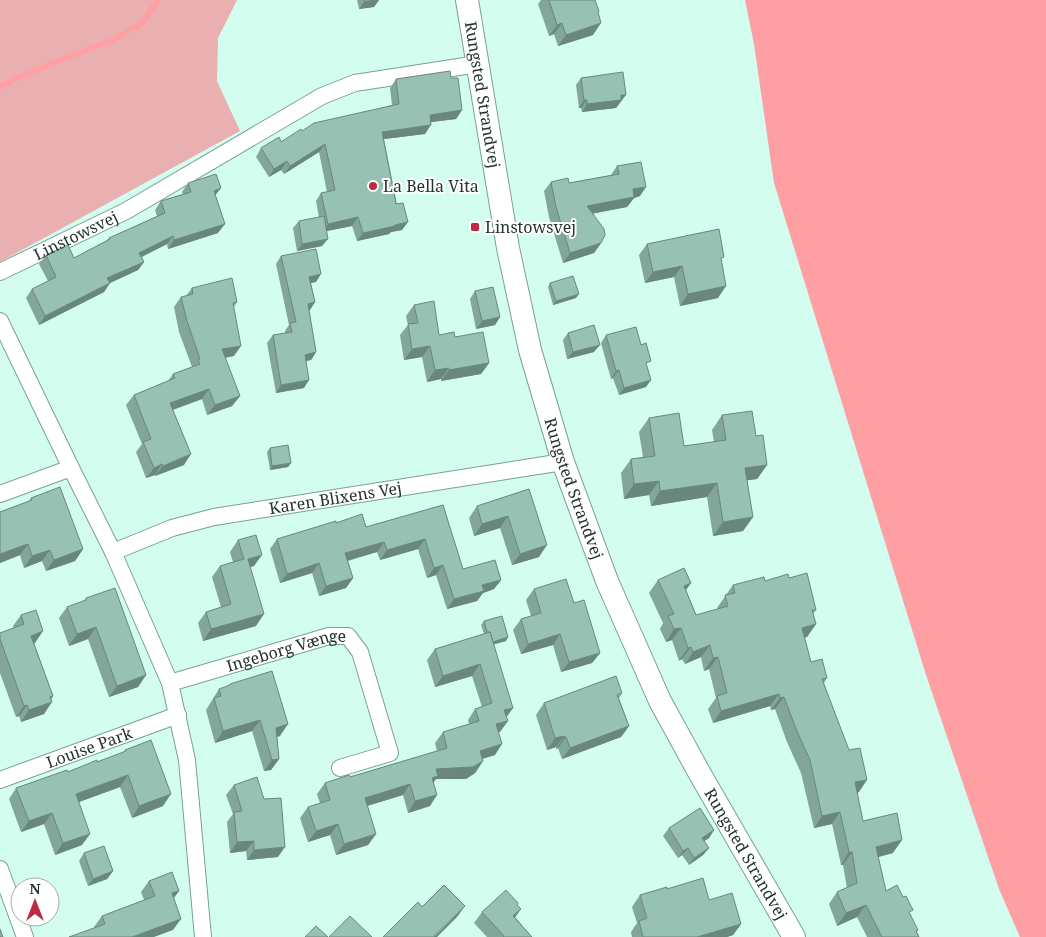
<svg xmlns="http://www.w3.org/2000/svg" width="1046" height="937" font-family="'Noto Serif',serif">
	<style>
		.green { fill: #eaafb0 }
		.water { fill: #fea0a3 }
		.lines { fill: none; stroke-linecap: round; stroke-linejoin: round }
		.stream { stroke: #fea0a3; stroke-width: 6 }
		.street-casing { stroke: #78a194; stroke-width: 18 }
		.secondary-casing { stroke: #78a194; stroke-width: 24 }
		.street { stroke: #fff; stroke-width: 16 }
		.secondary { stroke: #fff; stroke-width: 22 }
		.wall { fill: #82a69a }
		.shaded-wall { fill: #6a877d }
		.building { fill: #97c1b3; stroke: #6a877d }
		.poi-dot { fill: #bc2b41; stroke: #fff; stroke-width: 2 }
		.labels { text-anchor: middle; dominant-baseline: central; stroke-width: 4; stroke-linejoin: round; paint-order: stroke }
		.street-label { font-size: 16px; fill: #23342e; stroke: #fff }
		.poi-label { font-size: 16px; fill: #23342e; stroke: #fff; text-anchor: start }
	</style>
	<rect width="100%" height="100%" fill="#d2fdef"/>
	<path class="green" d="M0 0H237L218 38 217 81 240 131 0 262Z"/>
	<path class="water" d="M745 0H1046V937H1020L999 889 926 675 774 183 754 44Z"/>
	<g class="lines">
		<path class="stream" d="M0 87 19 77 70 56 113 40 142 23 158 0"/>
		<defs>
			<g id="street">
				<path id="s1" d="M0 272 126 211 322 96 355 83 478 64"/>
				<path d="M0 321 71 468 113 552 170 683 187 760 203 937"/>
				<path d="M0 494 71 468"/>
				<path id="s2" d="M113 552 172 528 214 517 563 462"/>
				<path id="s3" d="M170 683 329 636H348L360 652 390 753 340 768"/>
				<path id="s4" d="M0 780 178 715"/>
				<path d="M0 869 25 937"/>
			</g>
			<g id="secondary">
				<path id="s5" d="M467 0 508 248 530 350 563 462 607 581 660 701 700 774 794 937"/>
			</g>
		</defs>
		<use href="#street" class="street-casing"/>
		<use href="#secondary" class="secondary-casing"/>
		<use href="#street" class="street"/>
		<use href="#secondary" class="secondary"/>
	</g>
	<g class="wall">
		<path d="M357 0H379L374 7 359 9Z"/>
		<path d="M541 0H595L599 11 598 13 593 35 558 46 554 34 549 36 538 4Z"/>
		<path d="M451 78 462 110 456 119 431 122 425 134 384 139 402 230 391 232 389 234 357 241 352 226 326 231 322 246 297 251 293 228 299 221 319 217 316 201 321 193 327 192 319 152 284 174 281 170 269 177 256 157 261 148 281 142 302 131 392 105 390 88 396 79Z"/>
		<path d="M581 78 620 102 616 108 582 112 581 108H579L576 85Z"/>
		<path d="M617 166 640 196 634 198 627 207 593 213 601 243 594 253 563 263 549 217 544 191 551 182 569 183 611 175Z"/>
		<path d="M188 183 215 196 218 233 168 249 167 244 142 257 144 262 138 270 110 283 104 292 39 325 26 298 32 289 48 281 39 264 46 255 74 258 106 241 109 238 157 216 155 210 161 201 183 194 182 192Z"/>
		<path d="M647 244 721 262 718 298 680 306 674 277 645 283 639 255Z"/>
		<path d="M281 256 316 282 311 283 315 302 309 310 316 352 311 360 306 361 304 388 276 393 267 343 273 335 285 333V331L289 325 276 264Z"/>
		<path d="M550 283 576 298 553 305 548 287Z"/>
		<path d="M192 288 237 302 234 307V356L225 358 240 396 232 406 207 415 202 399 173 410 184 465 155 476V475L146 478 136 452 142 444 126 405 134 395 168 381 173 374 192 367 179 332 174 307 181 297 186 296Z"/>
		<path d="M475 291 500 317 495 325 476 329 470 299Z"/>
		<path d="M414 305 439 335 455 337 489 363 481 374 441 381V379L427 382 422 357 404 360 400 335 408 325 406 316Z"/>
		<path d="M568 333 594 352 567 359 563 340Z"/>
		<path d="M606 335 647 367 646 387 619 395 613 378 611 379 601 343Z"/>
		<path d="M722 415 756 436 767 465 757 479 747 480 753 517 743 531 713 536 707 497 651 506 649 495 624 499 621 473 631 459 643 457 639 432 649 418 684 446 714 442 712 430Z"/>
		<path d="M270 448 291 463 288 467 270 470 267 452Z"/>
		<path d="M529 489 539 557 512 565 500 528 474 536 469 518 477 506Z"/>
		<path d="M31 498 83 549 75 561 46 571 42 561 24 568 20 555 0 563V512L29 501Z"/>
		<path d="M443 505 463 569 501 580 494 589 483 593 477 601 447 609 436 575 427 578 418 549 380 560 377 552 348 561 353 578 346 588 319 596 312 573 280 583 270 549 277 539 336 523 366 527Z"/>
		<path d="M238 540 254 566 250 567 256 626 203 641 198 623 206 612 221 607 212 577 220 566 233 562 230 552Z"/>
		<path d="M789 578 816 610 813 614 816 624 807 637 804 638 811 662 827 678 824 683 859 792 857 793 863 821 893 853 878 857 886 891 910 914 919 937H867L857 917 837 926 829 904 837 892 847 888 843 865H841L832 824 814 828 801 773 787 742 775 709 771 710 770 706 713 723 708 709 716 698 709 669 704 671 701 657 685 664 682 659 679 661 672 640 666 642 660 629 663 623 649 593 658 580 691 583 686 590 696 615 717 609V608L733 585Z"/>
		<path d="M534 589 574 603 600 653 592 663 561 672 553 645 521 654 513 630 521 619 531 616 526 600Z"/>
		<path d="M86 598 146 675 138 687 109 697 88 639 69 646 59 618 67 607 84 601Z"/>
		<path d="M21 615 35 643H34L53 696 44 714 21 722 19 716 16 717 0 673V633L14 628 13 626Z"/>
		<path d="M484 621 506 641 494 644 507 717 499 732 495 755 482 759 483 761 475 773 466 779H436L434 782 430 806 408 813 403 795 367 806 376 834 368 845 336 855 330 835 308 842 300 818 308 807 320 803 317 794 325 783 350 777 437 751 435 743 443 732 469 724 468 720 475 709 482 707 472 676 435 687 427 660 435 649 484 634 481 625Z"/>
		<path d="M230 684 280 736 277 737 279 759 271 770 264 771 252 731 215 743 206 710 219 689 228 686Z"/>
		<path d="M622 693 619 698 629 726 621 737 562 759 558 748 556 749V747L547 750 536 715 544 703Z"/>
		<path d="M125 750 163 806 132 818 120 787 79 802 82 845 55 855 44 824 21 832 9 799 16 788 97 762 124 752Z"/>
		<path d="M234 785 278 857 247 860 246 851 230 853 227 822 233 814 226 795Z"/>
		<path d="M669 828 714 830 709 838 704 841 709 848 703 855 689 865 682 855 678 858 663 836Z"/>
		<path d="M84 853 113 871 107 879 88 886 79 861Z"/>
		<path d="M149 881 179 891 173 898V930L94 928V927L102 916 144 900 141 892Z"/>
		<path d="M667 889 709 900 741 924 733 935 727 937H632L631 932 637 923 632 907 640 895Z"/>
		<path d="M517 905 521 909 515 917 532 937H487L474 923 482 912Z"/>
	</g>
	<g class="shaded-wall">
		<path d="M375 0H379L374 7 359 9 364 2Z"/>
		<path d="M562 23 554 34 549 36 557 25Z"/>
		<path d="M601 23 593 35 558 46 566 35Z"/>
		<path d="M621 95H626L616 108 582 112 587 104Z"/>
		<path d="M584 100H587L581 108H579Z"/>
		<path d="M462 110 456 119 424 123 430 115Z"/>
		<path d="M431 125 425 134 376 140 382 132Z"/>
		<path d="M325 144 319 152 284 174 290 166Z"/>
		<path d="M287 161 281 170 269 177 274 169Z"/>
		<path d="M646 187 640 196 634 198 627 207 581 216 587 206 633 189Z"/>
		<path d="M221 188 214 197V191Z"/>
		<path d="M358 217 352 226 322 232 328 224Z"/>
		<path d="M408 222 402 230 391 232 389 234 357 241 363 233Z"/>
		<path d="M225 224 218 233 168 249 174 240Z"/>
		<path d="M173 236 167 244 133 261 139 253Z"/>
		<path d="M328 239 322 246 297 251 302 244Z"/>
		<path d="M601 243 594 253 563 263 570 253Z"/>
		<path d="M144 262 138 270 110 283 104 292 39 325 45 316 107 278Z"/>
		<path d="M682 266 674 277 645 283 653 272Z"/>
		<path d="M321 274 316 282 304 284 309 277Z"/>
		<path d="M726 286 718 298 680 306 688 294Z"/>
		<path d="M579 294 576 298 553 305 556 301Z"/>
		<path d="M315 302 310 310 302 312 308 304Z"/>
		<path d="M500 317 495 325 476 329 482 321Z"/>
		<path d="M600 345 594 352 567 359 573 352Z"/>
		<path d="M241 346 234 356 215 359 222 349Z"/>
		<path d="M430 346 422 357 404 360 412 349Z"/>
		<path d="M316 352 311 360 299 362 305 355Z"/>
		<path d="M489 363 481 374 441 381 449 370Z"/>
		<path d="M449 368 441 379 427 382 435 370Z"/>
		<path d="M619 370 613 378 611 379 616 371Z"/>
		<path d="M309 380 304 388 276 393 281 385Z"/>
		<path d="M651 380 646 387 619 395 624 388Z"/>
		<path d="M209 389 202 399 163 413 170 403Z"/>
		<path d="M240 396 232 406 207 415 215 405Z"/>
		<path d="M191 454 184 465 155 476 163 466Z"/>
		<path d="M291 463 288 467 270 470 272 466Z"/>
		<path d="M162 464 155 475 146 478 154 468Z"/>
		<path d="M767 465 757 479 735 482 745 468Z"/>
		<path d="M659 481 649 495 624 499 634 484Z"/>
		<path d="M717 483 707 497 651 506 660 491Z"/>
		<path d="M508 516 500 528 474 536 482 524Z"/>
		<path d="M753 517 743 531 713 536 723 522Z"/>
		<path d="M425 539 418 549 380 560 387 550Z"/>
		<path d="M384 542 377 552 338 563 345 553Z"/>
		<path d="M28 544 20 555 0 563V554Z"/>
		<path d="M547 545 539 557 512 565 520 554Z"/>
		<path d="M83 549 75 561 46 571 54 560Z"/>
		<path d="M50 550 42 561 24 568 32 556Z"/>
		<path d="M262 555 254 566 240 570 248 559Z"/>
		<path d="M319 563 312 573 280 583 287 574Z"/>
		<path d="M443 565 436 575 427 578 434 568Z"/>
		<path d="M353 578 346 588 319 596 326 586Z"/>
		<path d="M501 580 494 589 483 593 477 601 447 609 454 599 482 585Z"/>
		<path d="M691 583 682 595 684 586Z"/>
		<path d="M264 614 256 626 203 641 211 629Z"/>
		<path d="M816 624 807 637 793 640 802 628Z"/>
		<path d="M96 627 88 639 69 646 77 634Z"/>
		<path d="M681 628 672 640 666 642 674 629Z"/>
		<path d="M43 631 35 643 23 647 31 636Z"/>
		<path d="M560 634 553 645 521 654 528 644Z"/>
		<path d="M508 637 506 641 488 646 491 642Z"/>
		<path d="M710 645 701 657 685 664 693 652Z"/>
		<path d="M691 647 682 659 679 661 688 648Z"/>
		<path d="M600 653 592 663 561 672 569 662Z"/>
		<path d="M718 657 709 669 704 671 713 658Z"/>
		<path d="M480 664 472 676 435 687 443 676Z"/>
		<path d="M146 675 138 687 109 697 117 686Z"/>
		<path d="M779 694 770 706 713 723 721 711Z"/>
		<path d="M53 696 47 704 52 702 44 714 21 722 29 710 50 697Z"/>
		<path d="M784 697 775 709 771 710 780 698Z"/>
		<path d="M27 705 19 716 16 717 24 706Z"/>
		<path d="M513 708 505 719 504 710Z"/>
		<path d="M260 720 252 731 215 743 223 731Z"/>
		<path d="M508 721 500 732 489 735 496 724Z"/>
		<path d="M288 724 280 736 269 739 276 728Z"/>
		<path d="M629 726 621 737 562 759 570 748Z"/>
		<path d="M564 736 556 747 547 750 555 738Z"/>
		<path d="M564 737H566L558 748 556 749Z"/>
		<path d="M502 744 495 755 472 762 480 751Z"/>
		<path d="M279 759 271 770 264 771 272 760Z"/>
		<path d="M483 761 475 773 466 779H436L430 787 436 769Z"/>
		<path d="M128 775 120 787 68 806 76 794Z"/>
		<path d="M867 780 859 792 846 795 855 782Z"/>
		<path d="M410 784 403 795 357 809 365 798Z"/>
		<path d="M171 794 163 806 132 818 139 806Z"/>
		<path d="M437 795 430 806 408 813 415 801Z"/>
		<path d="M840 812 832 824 814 828 822 816Z"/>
		<path d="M52 813 44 824 21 832 29 821Z"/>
		<path d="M338 824 330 835 308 842 316 831Z"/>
		<path d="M714 830 709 838 697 846 702 838Z"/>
		<path d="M90 834 82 845 55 855 63 843Z"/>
		<path d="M376 834 368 845 336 855 344 844Z"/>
		<path d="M902 840 893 853 867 860 876 847Z"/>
		<path d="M254 841 246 851 230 853 237 842Z"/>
		<path d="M285 847 278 857 247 860 254 850Z"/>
		<path d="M688 848 682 855 678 858 683 851Z"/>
		<path d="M709 848 703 855 689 865 694 858Z"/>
		<path d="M849 852H852L843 865H841Z"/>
		<path d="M113 871 107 879 88 886 93 879Z"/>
		<path d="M179 891 171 902 172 893Z"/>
		<path d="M866 905 857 917 837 926 846 913Z"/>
		<path d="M465 906 457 917 437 937H434Z"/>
		<path d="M521 909 513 920V916Z"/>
		<path d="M181 919 173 930 154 937H132Z"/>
		<path d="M741 924 733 935 727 937H697Z"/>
	</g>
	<g class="building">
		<path d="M364 0H375L364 2Z"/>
		<path d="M549 0H595L599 11 598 12 601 23 566 35 562 23 557 25Z"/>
		<path d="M450 71 451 78H458L462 110 430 115 431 125 382 132 396 204 403 203 408 222 395 225V226L363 233 358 217 328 224 321 193 335 190 325 144 290 166 287 161 274 169 261 148 279 137 281 142 301 129 302 131 314 123 399 104 396 79Z"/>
		<path d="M623 72 626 95H621V100L587 104V100H584L581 78Z"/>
		<path d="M641 162 646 187 633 189 634 197 587 206 604 229 605 235 601 243 570 253 556 207 551 182 568 178 569 183 619 174 617 166Z"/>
		<path d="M216 174 221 188 214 191 225 224 174 240 173 236 139 253 144 262 107 278 110 283 45 316 32 289 56 277 46 255 68 245 74 258 110 239 109 238 165 213 161 201 191 192 188 183Z"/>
		<path d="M324 216 328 239 302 244 299 221Z"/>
		<path d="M719 229 724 257 721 258 726 286 688 294 682 266 653 272 647 244Z"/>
		<path d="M316 249 321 274 309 277 315 302 308 304 316 352 305 355 309 380 281 385 273 335 292 332 290 323 296 322 281 256Z"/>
		<path d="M573 276 579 294 556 301 550 283Z"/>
		<path d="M232 278 237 302 233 303 241 346 222 349 240 396 215 405 209 389 170 403 191 454 163 466 162 464 154 468 143 442 151 439 134 395 175 378 173 374 200 364 198 360 200 359 187 321 181 297 193 294 192 288Z"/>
		<path d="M493 287 500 317 482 321 475 291Z"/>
		<path d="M434 301 439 335 454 332 455 337 483 332 489 363 449 370V368L435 370 430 346 412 349 408 324 418 323 414 305Z"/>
		<path d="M594 325 600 345 573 352 568 333Z"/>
		<path d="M636 327 641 345 646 343 651 361 646 363 651 380 624 388 619 370 616 371 606 335Z"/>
		<path d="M752 411 756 436 763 435 767 465 745 468 753 517 723 522 717 483 660 491 659 481 634 484 631 459 655 456 649 418 679 413 684 446 726 440 722 415Z"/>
		<path d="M288 445 291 463 272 466 270 448Z"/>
		<path d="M60 487 83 549 54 560 50 550 32 556 28 544 0 554V512L32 500 31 498Z"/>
		<path d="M529 489 547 545 520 554 508 516 482 524 477 506Z"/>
		<path d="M443 505 463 569 495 560 501 580 482 585 484 591 454 599 443 565 434 568 425 539 387 550 384 542 345 553 353 578 326 586 319 563 287 574 277 539 336 521V523L362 514 366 527Z"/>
		<path d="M256 535 262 555 248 559 264 614 211 629 206 612 231 604 220 566 244 559 238 540Z"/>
		<path d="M684 568 691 583 684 586 696 615 728 606 725 595 735 593 733 585 764 577 765 581 788 574 789 578 807 573 816 610H812L816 624 802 628 811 662 822 659 827 678 822 679 849 750 860 748 867 780 855 782 863 821 897 813 902 840 876 847 886 891 897 885 903 897 906 896 913 910 909 912 918 930 916 931 919 937H882L866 905 846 913 837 892 857 883 852 852H849L840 812 822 816 810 760 796 729 784 697 780 698 779 694 721 711 717 696 727 693 718 657 713 658 710 645 693 652 691 647 688 648 681 628 674 629 668 616 674 614 658 580Z"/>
		<path d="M566 579 574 603 584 600 600 653 569 662 560 634 528 644 521 619 541 613 534 589Z"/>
		<path d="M115 588 146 675 117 686 96 627 77 634 67 607 86 600V598Z"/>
		<path d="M36 610 43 631 31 636 53 696 50 697 52 702 29 710 27 705 24 706 0 639V633L24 624 21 615Z"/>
		<path d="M502 616 508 637 493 642 490 632H487L484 621Z"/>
		<path d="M490 632 513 708 504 710 508 721 496 724 502 744 480 751 483 761 473 767 436 769 438 776 432 778 437 795 415 801 410 784 365 798 376 834 344 844 338 824 316 831 308 807 330 800 325 783 349 775 350 777 447 748 443 732 479 721 475 709 492 703 480 664 443 676 435 649Z"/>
		<path d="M272 671 288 724 276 728 279 759 272 760 260 720 223 731 214 698 221 696 219 689 230 685V684Z"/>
		<path d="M616 676 622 693 617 695 629 726 570 748 566 737H564V736L555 738 544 703Z"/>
		<path d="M151 740 171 794 139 806 128 775 76 794 90 834 63 843 52 813 29 821 16 788 67 770 68 772 97 760V762L126 751 125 750Z"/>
		<path d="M257 777 264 799 281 798 285 847 254 850V841L237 842 234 812 242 811 234 785Z"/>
		<path d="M700 808 714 830 702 838 709 848 694 858 688 848 683 851 669 828Z"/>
		<path d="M104 846 113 871 93 879 84 853Z"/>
		<path d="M172 872 179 891 172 893 181 919 132 937H69L105 924 102 916 155 896 149 881Z"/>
		<path d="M703 878 709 900 732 893 741 924 697 937H643L639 921 647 918 640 895 667 887V889Z"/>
		<path d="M444 885 465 906 434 936 436 937H383L418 902 422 907Z"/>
		<path d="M506 890 518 903 517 905 521 909 513 916 532 937H503L504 936 482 912Z"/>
		<path d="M350 916 372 937H329Z"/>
		<path d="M316 926 328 937H305Z"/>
		<path d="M0 929 3 937H0Z"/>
	</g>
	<g class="poi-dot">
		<circle cx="373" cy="186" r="5"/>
		<rect x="470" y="222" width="10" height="10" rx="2.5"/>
	</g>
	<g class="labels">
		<g class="street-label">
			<text stroke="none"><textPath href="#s5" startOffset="96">Rungsted Strandvej</textPath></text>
			<text stroke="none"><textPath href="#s1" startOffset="84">Linstowsvej</textPath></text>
			<text stroke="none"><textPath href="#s5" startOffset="501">Rungsted Strandvej</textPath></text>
			<text stroke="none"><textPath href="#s2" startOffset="230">Karen Blixens Vej</textPath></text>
			<text stroke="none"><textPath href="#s3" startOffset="121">Ingeborg Vænge</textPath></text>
			<text stroke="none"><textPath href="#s4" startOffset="95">Louise Park</textPath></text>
			<text stroke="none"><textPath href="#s5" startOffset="906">Rungsted Strandvej</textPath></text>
		</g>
		<g class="poi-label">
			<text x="383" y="186">La Bella Vita</text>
			<text x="485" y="227">Linstowsvej</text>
		</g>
	</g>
	<g transform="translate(35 902)"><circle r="24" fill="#ffffff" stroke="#a7aeab"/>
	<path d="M0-4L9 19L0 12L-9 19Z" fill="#bc2b41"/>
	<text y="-8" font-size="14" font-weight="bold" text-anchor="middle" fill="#23342e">N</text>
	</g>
</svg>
